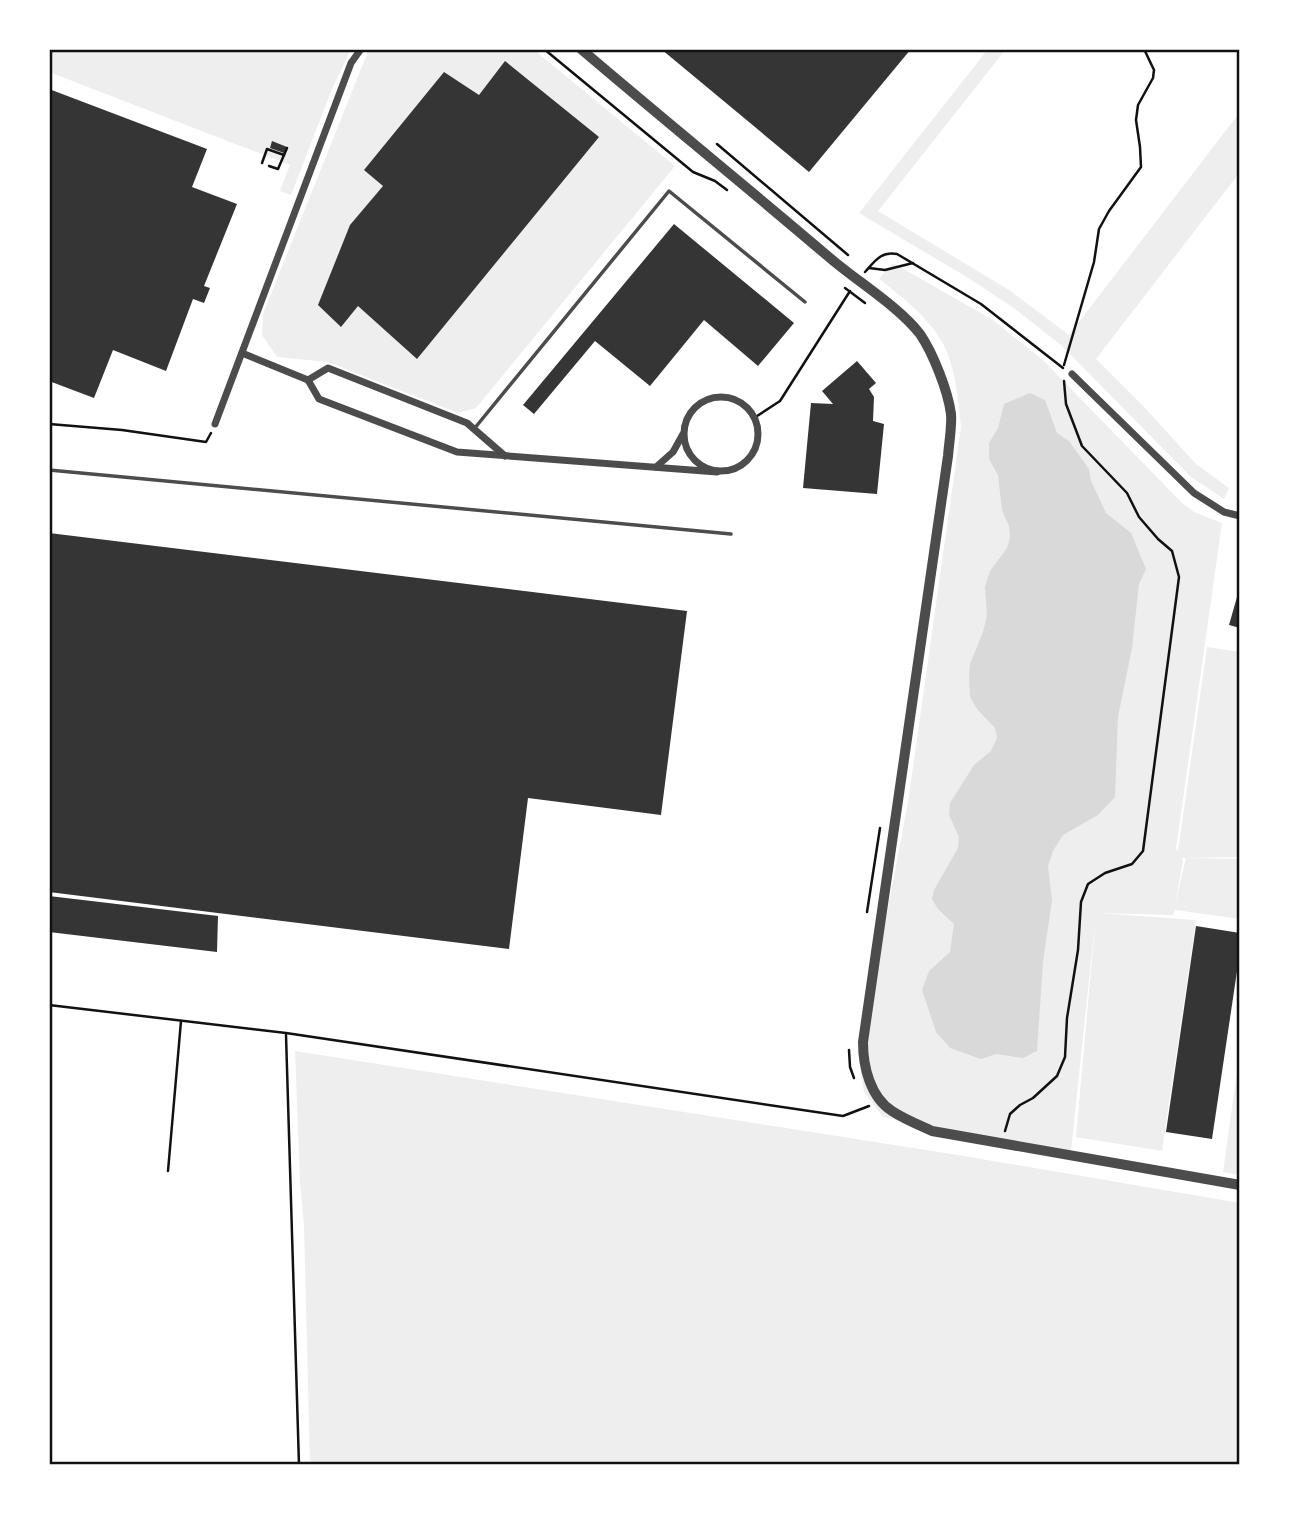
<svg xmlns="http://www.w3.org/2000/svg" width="1289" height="1514" font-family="Rubik,sans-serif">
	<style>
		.green { fill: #eee }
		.water { fill: #d9d9d9 }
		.building { fill: #353535 }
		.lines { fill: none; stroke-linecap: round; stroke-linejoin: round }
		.path { stroke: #111; stroke-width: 2.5 }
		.service { stroke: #4c4c4c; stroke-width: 3.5 }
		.minor { stroke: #4c4c4c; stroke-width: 7 }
		.tertiary { stroke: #4c4c4c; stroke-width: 10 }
		.neatline { fill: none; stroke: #111; stroke-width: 2.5 }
	</style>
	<rect width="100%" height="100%" fill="#fff"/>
	<g class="green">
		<path d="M49 49H351L332 89 291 195 280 191 290 165 49 72Z"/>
		<path d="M369 49H533L675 166 476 408 458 413 328 362 277 357 262 335 263 314Z"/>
		<path d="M988 49H1006L878 211 1009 290 1069 335 1240 112V172L1096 359 1146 409 1196 464 1229 488 1224 499 1191 477 1061 345 1015 309 970 279 859 213Z"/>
		<path d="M893 263 993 320 1043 360 1181 502 1194 512 1222 523 1176 849 1178 851 1207 647 1240 652V857L1182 858 1183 861 1175 904 1186 858 1240 859V919L1175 910 1173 915 1098 913 1196 920 1162 1151 1076 1137 1096 914 1071 1151 962 1134 883 1117 864 1092 861 1073 865 1031 908 802 961 427C958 399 956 367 942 342 928 317 901 296 879 279Z"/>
		<path d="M1240 1050V1175L1223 1172Z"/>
		<path d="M295 1051 964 1156 1240 1203V1465H310L304 1226 300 1182Z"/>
	</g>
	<path class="water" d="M1030 393 1045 400 1057 433 1069 441 1089 469 1091 481 1106 513 1131 533 1146 569 1139 584 1132 648 1118 717 1115 797 1098 815 1063 835 1053 851 1048 866 1052 900 1043 962 1037 1051 1023 1058 996 1054 981 1059 950 1048 936 1032 922 990 929 971 950 952 954 924 938 909 932 899 934 890 958 848 959 837 949 815 950 803 974 765 991 751 997 738 995 728 977 709 970 697 969 678 970 664 983 632 987 615 985 587 990 571 1007 548 1010 538 1009 526 1002 510 998 475 989 459V443L998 428 1004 404Z"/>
	<g class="building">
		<path d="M661 49H911L809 172Z"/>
		<path d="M505 61 599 137 417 359 358 306 341 327 318 305 350 225 383 186 364 170 444 72 479 95Z"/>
		<path d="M49 89 207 149 192 187 237 204 204 286 210 288 204 303 193 299 166 371 113 350 94 398 49 381Z"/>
		<path d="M272 141 287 147 284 153 270 148Z"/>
		<path d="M674 224 794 323 758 366 704 320 650 386 595 341 534 414 523 405Z"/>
		<path d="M857 361 876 383 869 389 874 397 873 421 884 424 877 494 803 488 811 403 833 404 822 391Z"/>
		<path d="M49 533 687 611 661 815 528 798 509 949 49 892Z"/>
		<path d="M1237 597 1240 598V628L1229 625Z"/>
		<path d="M49 896 218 916 217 952 49 932Z"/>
		<path d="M1196 926 1240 933V951L1212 1139 1166 1132Z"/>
	</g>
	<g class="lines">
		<g class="path">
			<path d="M544 49 693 172 715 181 727 190"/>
			<path d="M717 144 848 255"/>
			<path d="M262 163 267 149 284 155"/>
			<path d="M269 166 278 169 287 148"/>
			<path d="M869 268 885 270 913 263"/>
			<path d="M865 272C875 261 881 251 897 254L981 304 1063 368"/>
			<path d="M845 288 865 303"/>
			<path d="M1064 365 1094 262 1099 229 1109 211 1141 167 1140 147 1136 120 1138 105 1153 78 1154 70 1144 49"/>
			<path d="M754 418 780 401 850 291"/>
			<path d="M49 424 122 430 206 442 211 433"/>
			<path d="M867 912 880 828"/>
			<path d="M49 1005 286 1033 843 1116 869 1106"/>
			<path d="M286 1035 299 1465"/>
			<path d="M849 1050 850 1067 854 1078"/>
			<path d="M1005 1131 1010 1114 1020 1105 1033 1098 1057 1076 1065 1057 1067 1018 1078 950 1081 902 1088 884 1105 873 1132 864 1143 851 1179 577 1172 551 1158 539 1139 517 1127 493 1082 446 1066 404 1064 381"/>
			<path d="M168 1171 181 1021"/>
		</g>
		<g class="service">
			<path d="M474 429 669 191 805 302"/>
			<path d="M49 470 731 534"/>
		</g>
		<g class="minor">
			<path d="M242 353 308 380 319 399 457 452 717 472"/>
			<path d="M1072 374 1194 493 1224 512 1240 516"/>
			<path d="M308 380 328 368 467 423 505 456"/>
			<circle cx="721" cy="434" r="37"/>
			<path d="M215 424 351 63 361 49"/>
			<path d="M656 467 673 452 683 434"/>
		</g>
		<path class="tertiary" d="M581 49C663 119 748 188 830 258 858 282 898 306 920 334 933 353 948 391 951 414 952 427 949 443 948 456L863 1042C863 1066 870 1097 892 1111 904 1119 919 1125 932 1131L1240 1185"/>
	</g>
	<rect width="1289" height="1514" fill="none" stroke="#ffffff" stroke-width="102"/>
	<rect x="51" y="51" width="1187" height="1412" class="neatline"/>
</svg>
